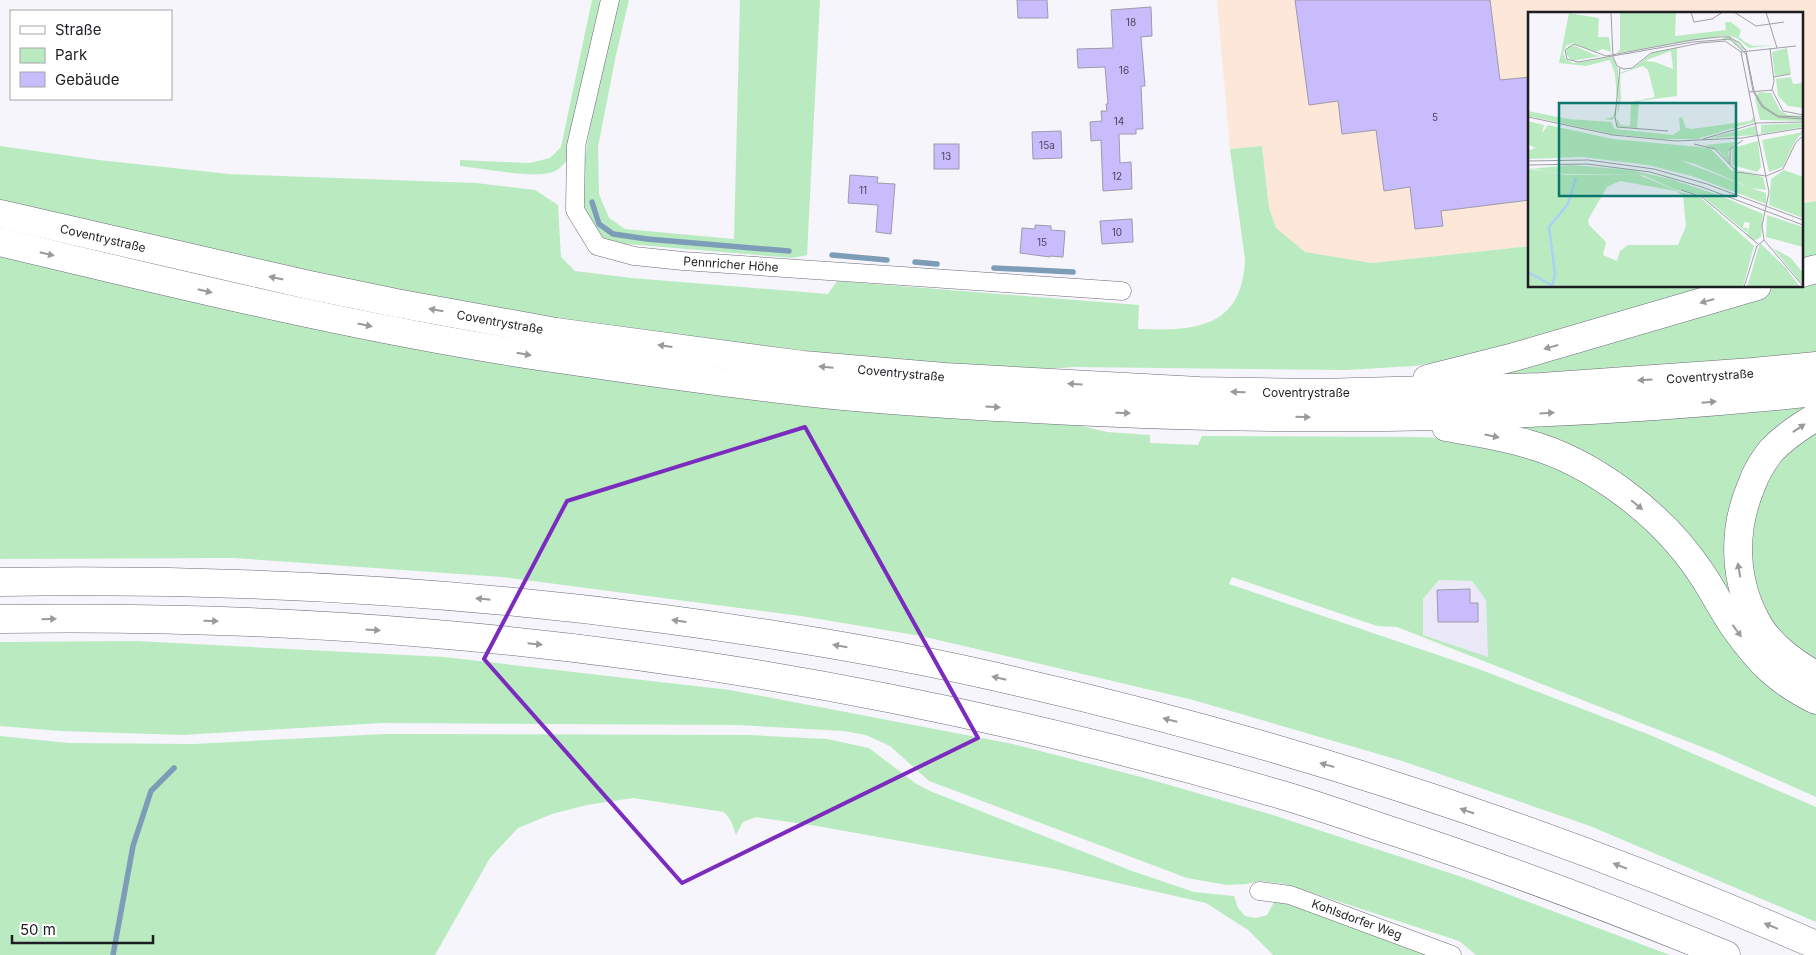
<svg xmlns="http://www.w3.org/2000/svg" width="1816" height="955" font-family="Inter,sans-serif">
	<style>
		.commercial { fill: #fde7d9 }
		.built { fill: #ebe9f8 }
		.green { fill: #baebc0; fill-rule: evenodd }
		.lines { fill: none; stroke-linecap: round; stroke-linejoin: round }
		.stream { stroke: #7d9cb7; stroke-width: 5.5 }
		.building { fill: #c9bcfd; stroke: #9d9aab }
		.street-casing { stroke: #6d6a7a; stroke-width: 19 }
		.highway-casing { stroke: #6d6a7a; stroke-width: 29 }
		.street { stroke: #fff; stroke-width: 18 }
		.highway { stroke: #fff; stroke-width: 28 }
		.oneway { fill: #9a999c }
		.marked { fill: none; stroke: #7b2cbf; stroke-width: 4; stroke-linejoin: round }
		.labels { text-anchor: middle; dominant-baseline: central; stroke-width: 4; stroke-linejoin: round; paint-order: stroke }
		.number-label { font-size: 10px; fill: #49455a }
		.street-label { font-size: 12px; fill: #1e1d23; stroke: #fff }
		.inset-river { fill: none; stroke: #a6d3f6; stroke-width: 2.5 }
		.inset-road { fill: none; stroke: #a09fa5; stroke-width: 1 }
		.view { fill: #0f766e; fill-opacity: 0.15; stroke: #0f766e; stroke-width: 2.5 }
		.inset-edge { fill: none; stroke: #1e1d23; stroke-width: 2.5 }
	</style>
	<rect width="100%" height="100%" fill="#f6f5fc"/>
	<path class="commercial" d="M1217 0H1816V201L1802 202V14H1530V246L1372 263 1305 252 1276 229 1269 208 1262 146 1230 149Z"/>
	<path class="built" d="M1439 580 1472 581 1486 600 1489 658 1423 635V599Z"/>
	<g class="green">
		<path d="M592 0H601L568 159C564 164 560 169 553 172 534 179 482 168 460 166V160L529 163 550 158 561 147Z"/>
		<path d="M617 0H629L616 55 598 147 599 194 609 218 625 229 734 239 740 0H820L807 255 793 258 615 243C606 239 595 236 591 226 573 191 592 120 599 83 605 55 610 27 617 0Z"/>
		<path d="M0 146 99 160 229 174 476 183 535 190 558 205 561 257 575 271 632 278 828 294 837 281 1139 305 1138 329C1194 331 1242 329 1245 260L1230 149 1262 146 1269 208 1276 228 1305 252 1372 263 1530 246V286H1727L1498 352 1414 366 1346 370 1073 367 1022 371 931 366 546 319 357 284 0 203Z"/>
		<path d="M1816 201V260L1802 264V203Z"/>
		<path d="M0 253 217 304 1068 423 1107 432 1150 435V443L1198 445 1202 436 1417 437 1469 439 1523 450 1630 507 1816 712V797L1717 753 1397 627 1377 626 1232 577 1229 584 1476 668 1650 735 1816 807V922L1590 826 1402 761 1193 700 921 636 801 616 502 577 233 558 0 559ZM1439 580 1472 581 1486 600 1488 657 1423 635V599Z"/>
		<path d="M1816 276V354L1695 365 1452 378 1553 354 1781 286H1802Z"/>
		<path d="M1816 402 1790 426 1730 546 1797 680 1705 563 1504 424Z"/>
		<path d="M1816 429V664L1780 636 1761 604 1752 586 1748 532 1766 479 1777 460Z"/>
		<path d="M136 641 444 657 730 690 1013 744 1145 778 1276 816 1465 878 1670 955H1476L1459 941 1285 884 1259 881 1247 884 1227 885 1187 878 929 781 890 746 866 735 843 731 736 725 382 723 183 735 61 731 0 726V642Z"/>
		<path d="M384 734 749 735 827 739 869 748 915 783 930 791 1132 871 1194 892 1234 896 1238 908 1245 916 1256 918 1267 915 1274 902 1283 897 1431 955H1273L1248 930 1206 903 1056 869 817 826 756 817 743 822 736 835 731 821 724 812 633 798 587 805 552 814 518 828 490 858 435 955H0V736L69 743 194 744Z"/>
	</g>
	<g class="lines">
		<g class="stream">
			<path d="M592 202 599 224 613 234 647 239 789 251"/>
			<path d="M832 255 887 260"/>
			<path d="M915 262 937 264"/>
			<path d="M994 268 1073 272"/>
			<path d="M113 955 133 846 151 791 174 768"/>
		</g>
	</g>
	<g class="building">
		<path d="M1017 0H1047L1048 18H1018Z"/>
		<path d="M1295 0H1490L1500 80 1530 77V200L1441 211 1443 226 1415 229 1410 187 1384 191 1376 130 1342 134 1338 101 1309 105Z"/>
		<path d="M1151 7 1152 36 1141 37 1145 86H1141L1143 129H1136V134H1119L1120 163 1131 162 1132 189 1103 191 1101 140 1091 141 1090 122 1102 121 1101 111H1107L1106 104H1108L1105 67 1078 68 1077 49 1113 48 1111 10Z"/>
		<path d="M1061 131 1062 158 1033 159 1032 132Z"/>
		<rect x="934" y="144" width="25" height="25"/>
		<path d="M850 175 878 177 877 183 895 184 891 234 876 232 878 205 848 203Z"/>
		<path d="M1132 219 1133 242 1102 244 1100 221Z"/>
		<path d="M1035 225 1051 226V230L1065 231 1063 257 1050 256V257L1020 253 1022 228 1035 229Z"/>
		<path d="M1470 589V603H1478V622H1438L1437 590Z"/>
	</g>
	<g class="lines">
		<defs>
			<g id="street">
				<path d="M610 0 576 146 575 210 597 246 634 256 683 261 1122 291"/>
				<path d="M1259 891 1290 895 1452 955"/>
			</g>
			<g id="highway">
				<path d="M0 214 309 285 396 303 556 332 803 365 945 377 1199 391 1318 393 1541 387 1753 372 1816 366"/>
				<path d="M0 242C185 286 370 332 559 359 640 371 723 383 805 392 875 400 946 404 1016 408 1283 424 1550 420 1816 392"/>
				<path d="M1802 273 1816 269"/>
				<path d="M1427 379 1514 357 1757 286"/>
				<path d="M1816 417C1799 427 1784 437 1771 451 1763 461 1756 473 1752 484 1732 530 1733 582 1759 626 1771 646 1796 665 1816 675"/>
				<path d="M1446 427C1473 432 1501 436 1528 444 1593 462 1661 514 1699 570 1712 588 1722 610 1735 628 1759 662 1779 682 1816 700"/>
				<path d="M0 582C222 578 444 590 664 619 769 633 875 650 979 673 1265 736 1547 828 1816 945"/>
				<path d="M0 619C145 617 291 621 436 634 722 658 1006 714 1282 795 1319 806 1356 819 1392 831 1505 868 1616 910 1726 955"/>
			</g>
		</defs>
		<use href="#street" class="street-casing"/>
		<use href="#highway" class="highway-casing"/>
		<use href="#street" class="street"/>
		<use href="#highway" class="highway"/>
	</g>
	<defs><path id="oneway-solid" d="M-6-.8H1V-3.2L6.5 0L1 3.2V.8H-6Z" transform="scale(1.25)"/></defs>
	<g class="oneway">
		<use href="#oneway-solid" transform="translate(47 254) rotate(13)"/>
		<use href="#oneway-solid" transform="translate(276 278) rotate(-168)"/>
		<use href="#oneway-solid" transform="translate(205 291) rotate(13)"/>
		<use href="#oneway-solid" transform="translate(1707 301) rotate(164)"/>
		<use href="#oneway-solid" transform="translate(436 310) rotate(-170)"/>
		<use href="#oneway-solid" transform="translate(365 325) rotate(12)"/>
		<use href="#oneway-solid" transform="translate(665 346) rotate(-172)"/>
		<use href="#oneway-solid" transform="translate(1551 347) rotate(164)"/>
		<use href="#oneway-solid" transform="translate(524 354) rotate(10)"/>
		<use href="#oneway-solid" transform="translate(826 367) rotate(-175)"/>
		<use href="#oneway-solid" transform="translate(1645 380) rotate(176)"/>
		<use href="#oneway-solid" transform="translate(1075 384) rotate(-177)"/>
		<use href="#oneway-solid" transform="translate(1238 392) rotate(-179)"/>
		<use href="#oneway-solid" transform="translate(1709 402) rotate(-5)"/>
		<use href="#oneway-solid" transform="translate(993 407) rotate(3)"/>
		<use href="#oneway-solid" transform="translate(1123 413) rotate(2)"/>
		<use href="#oneway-solid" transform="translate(1547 413) rotate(-3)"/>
		<use href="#oneway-solid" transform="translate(1303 417) rotate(1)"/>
		<use href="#oneway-solid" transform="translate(1799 428) rotate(-34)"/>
		<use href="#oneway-solid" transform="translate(1492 436) rotate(12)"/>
		<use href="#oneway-solid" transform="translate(1637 505) rotate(39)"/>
		<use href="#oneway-solid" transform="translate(1739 570) rotate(-100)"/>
		<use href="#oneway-solid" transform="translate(483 599) rotate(-174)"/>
		<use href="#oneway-solid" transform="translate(49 619) rotate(-1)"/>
		<use href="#oneway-solid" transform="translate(211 621) rotate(2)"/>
		<use href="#oneway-solid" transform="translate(679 621) rotate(-172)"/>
		<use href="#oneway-solid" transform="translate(373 630) rotate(4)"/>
		<use href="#oneway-solid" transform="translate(1737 631) rotate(54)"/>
		<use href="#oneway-solid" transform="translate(535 644) rotate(6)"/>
		<use href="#oneway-solid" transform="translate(840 646) rotate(-170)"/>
		<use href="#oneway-solid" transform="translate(999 678) rotate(-167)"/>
		<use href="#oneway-solid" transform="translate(1170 720) rotate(-166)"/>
		<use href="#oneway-solid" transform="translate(1327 765) rotate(-164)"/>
		<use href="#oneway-solid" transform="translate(1467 811) rotate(-161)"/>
		<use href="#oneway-solid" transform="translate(1620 866) rotate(-159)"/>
		<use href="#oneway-solid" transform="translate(1771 926) rotate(-158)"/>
	</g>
	<path class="marked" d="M805 427 978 738 682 883 484 659 567 501Z"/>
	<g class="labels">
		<g class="number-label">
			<text x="1131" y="22">18</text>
			<text x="1124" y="70">16</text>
			<text x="1435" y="117">5</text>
			<text x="1119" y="121">14</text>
			<text x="1047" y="145">15a</text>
			<text x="946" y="156">13</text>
			<text x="1117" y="176">12</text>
			<text x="863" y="190">11</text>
			<text x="1117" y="232">10</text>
			<text x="1042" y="242">15</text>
		</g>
		<g class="street-label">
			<text transform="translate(103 238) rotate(13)">Coventrystraße</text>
			<text transform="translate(731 264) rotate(4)">Pennricher Höhe</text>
			<text transform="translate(500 322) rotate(10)">Coventrystraße</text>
			<text transform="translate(901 373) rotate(5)">Coventrystraße</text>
			<text transform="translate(1710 376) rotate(-4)">Coventrystraße</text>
			<text x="1306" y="392">Coventrystraße</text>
			<text transform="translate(1357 919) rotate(20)">Kohlsdorfer Weg</text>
		</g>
	</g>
	<g transform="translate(1528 12)">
		<rect width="275" height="275" fill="#f6f5fc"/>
		<path d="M92 0H148L147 24 198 18 197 10H203L213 18 211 25 217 30 225 34 247 33 221 36 209 26 201 24 219 38H215L204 29 194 27 199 24H194L89 41 92 37ZM41 1 71 6 70 25H81L83 40 75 37 68 40 45 31 38 34 35 41 38 47 45 51 84 45 90 57V79L87 105 84 108 76 107 85 105 89 89 87 62 82 48 58 54 31 51ZM45 33 67 43 73 44 44 49 37 41 40 35ZM149 36V84L111 89 109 116 89 114 91 61 104 57 124 41ZM143 39 145 57 127 50 116 49ZM115 54 120 58 127 85 103 90 102 114 92 113 89 105 93 87 92 62ZM259 36 263 62 247 64 244 40ZM263 65 265 72 275 71V96L260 94 250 84 248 67ZM231 80 243 81 252 98 260 103 275 104V109L232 108 227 86ZM0 99 40 107 83 110 87 117 145 123 152 118 151 106 154 105 158 116 164 117 222 109 226 105V110L169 127H135L84 122 0 104ZM0 109 16 113 14 121 20 113 85 127 182 136 203 158 235 165 238 178 223 176 167 152 151 148 223 176 238 181V192L167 165 120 153 54 145 0 147V139L7 136 0 132ZM275 111V115L233 122V113ZM227 114 229 123 182 126ZM275 120 267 129 255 155 241 160 234 128ZM230 129 233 155 229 160 204 153V136ZM208 130 200 140 202 153 209 158 233 162 213 160 206 157 191 139 177 133ZM44 153 102 158 142 167 191 183 235 202 233 225 226 229 219 224 222 211 216 210 215 216H220L219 221 173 183 146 177 115 163 37 162 0 157ZM6 157 38 163H111L152 180 171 184 226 234 215 275H0V158ZM92 169 148 179 155 184 158 214 150 233H100L92 239 89 249 75 243 78 230 61 213 60 208 79 175ZM256 158 275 165V206L241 193 243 167ZM239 203 275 215V235L238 225ZM232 231 257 255 272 275H219ZM245 236 263 246 275 261V273Z" fill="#baebc0" fill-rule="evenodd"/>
		<path class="inset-river" d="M0 260 23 273M24 275 27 262 21 215 40 192 48 166"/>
		<path class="inset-road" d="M83 0 85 45 89 54 96 57 104 56 123 41 172 31 197 29 213 40 241 180 234 214 236 228 275 274M163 0 166 10 184 7 195 0M206 0 228 14 256 10M238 0 249 36M242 36 246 69 244 78M213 40 268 34M92 56 87 105 89 115 140 119M246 65 262 62M244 78 255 99 275 103M221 80 244 78M0 105 85 123 148 129 214 126 275 116M275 105 250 104 235 94 226 79 218 39 212 31 201 25H191L164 28 78 44 46 32 37 38 39 47 50 50 165 30 202 27 218 42 225 79 234 95 250 105 275 107M175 127 229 111 275 110M166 132 187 137 209 160 238 164M0 149 60 148 126 157 179 172 275 208M202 152V137L215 128M0 153 59 152 122 160 174 175 275 213M238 164 255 157 268 130 275 124M153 178 174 185 230 232M216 275 229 234 236 228"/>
		<path class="view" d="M31 91H208V184H31Z"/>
		<rect width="275" height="275" class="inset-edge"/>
	</g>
	<rect x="10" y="10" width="162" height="90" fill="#ffffff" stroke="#a5a5a7"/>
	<rect x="20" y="26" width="25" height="8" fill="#ffffff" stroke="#a5a5a7"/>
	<text x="55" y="35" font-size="15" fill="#1e1d23">Straße</text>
	<rect x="20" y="48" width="25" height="15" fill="#baebc0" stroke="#a5a5a7"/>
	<text x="55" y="60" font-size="15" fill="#1e1d23">Park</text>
	<rect x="20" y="72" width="25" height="15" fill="#c9bcfd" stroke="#a5a5a7"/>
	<text x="55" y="85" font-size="15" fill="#1e1d23">Gebäude</text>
	<path d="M12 935v8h141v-8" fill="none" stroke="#1e1d23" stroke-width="2.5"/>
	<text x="20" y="935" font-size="15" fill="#1e1d23" stroke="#ffffff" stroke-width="4" paint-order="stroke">50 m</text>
</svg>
